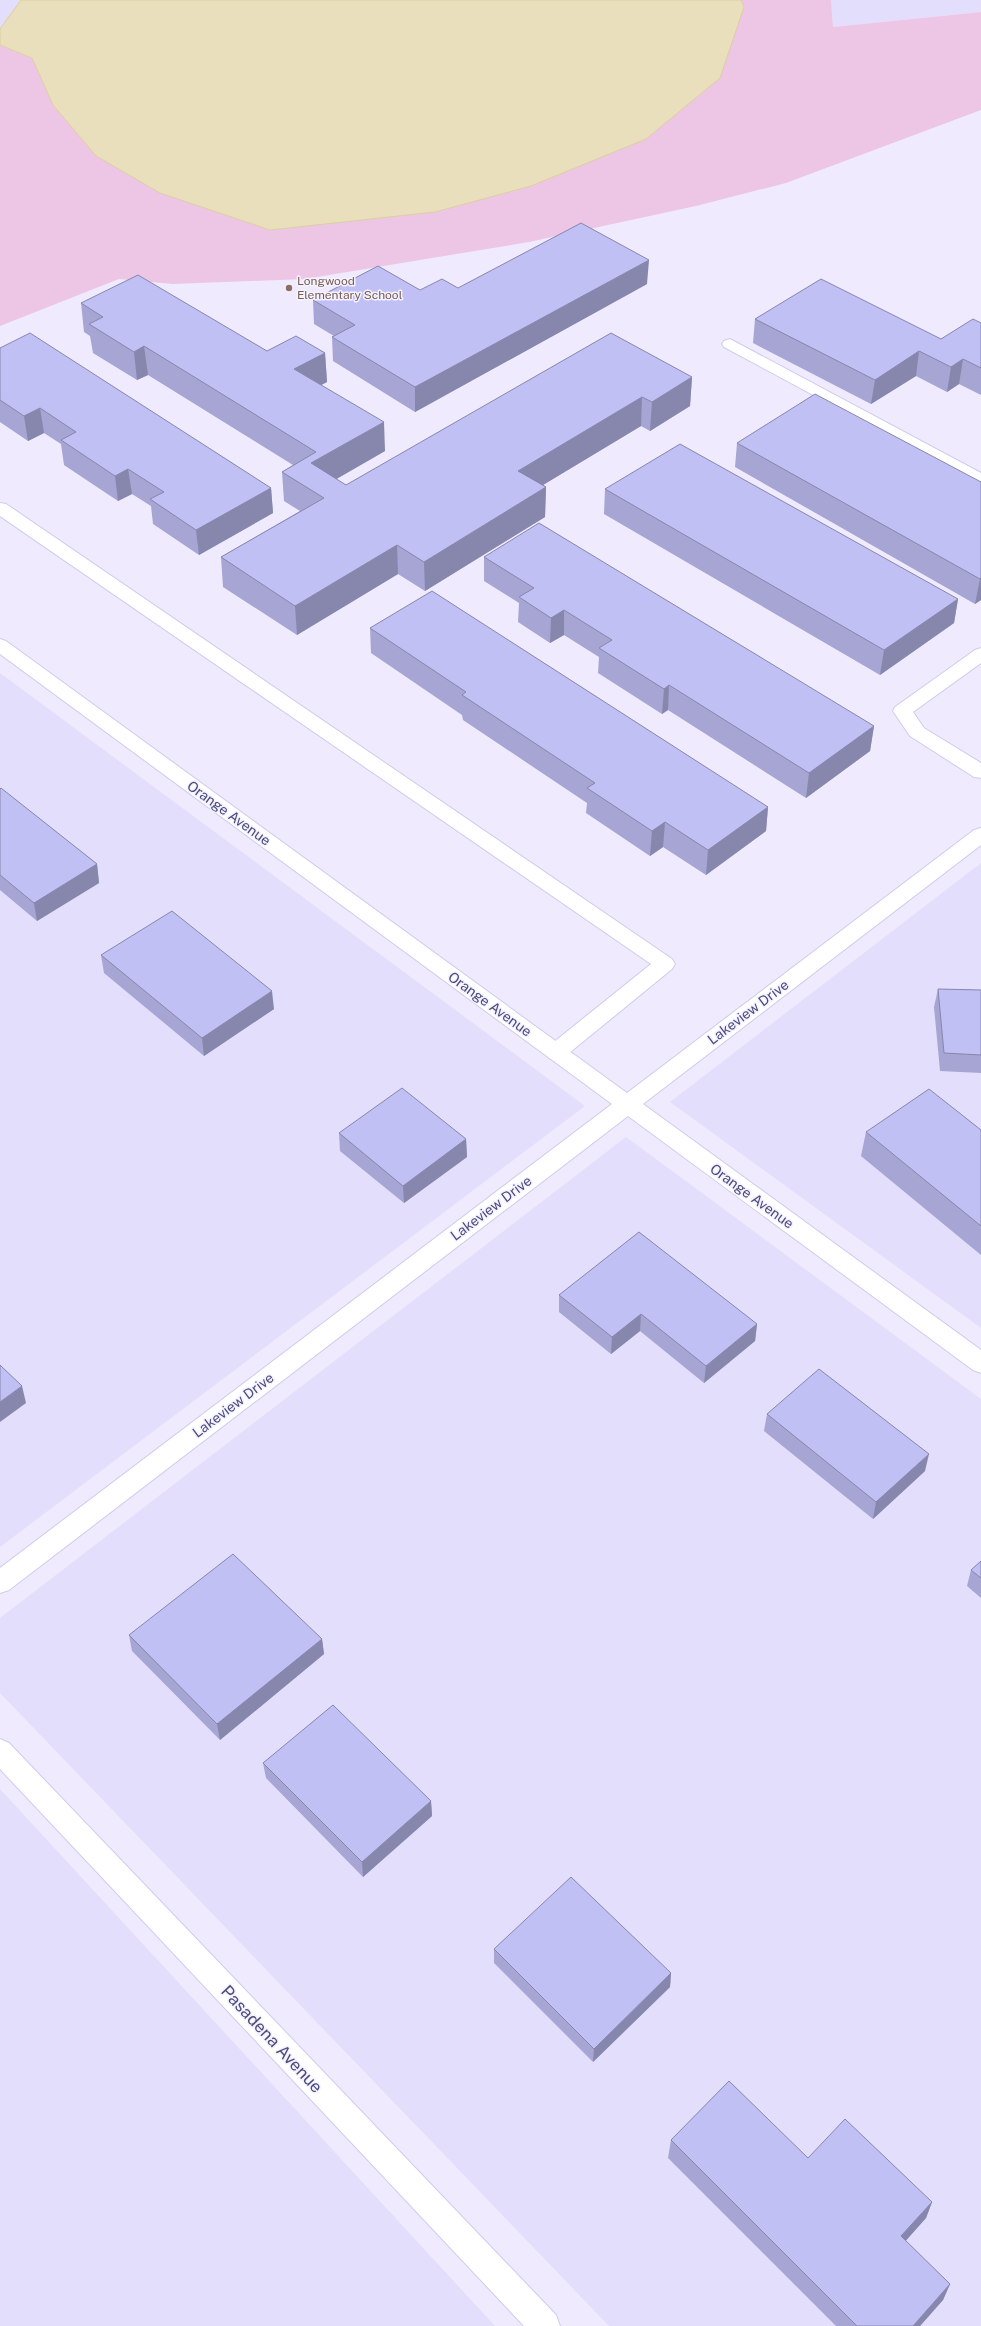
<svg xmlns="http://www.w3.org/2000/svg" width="981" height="2326" font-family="'Public Sans',sans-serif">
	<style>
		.residential { fill: #e3defb }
		.green { fill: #eec6e5 }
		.water { fill: #eadfbc; stroke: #dccfa1 }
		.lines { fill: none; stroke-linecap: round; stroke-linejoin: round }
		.lane-casing { stroke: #cecceb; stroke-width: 2 }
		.street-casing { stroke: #cecceb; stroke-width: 2 }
		.lane { fill: #fff; fill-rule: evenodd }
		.street { fill: #fff; fill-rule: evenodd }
		.wall { fill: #a6a5d3 }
		.shaded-wall { fill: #8786ac }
		.building { fill: #c1c0f5; stroke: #8786ac }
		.education-dot { fill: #8d6e63; stroke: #f5f2ff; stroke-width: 1.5 }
		.labels { text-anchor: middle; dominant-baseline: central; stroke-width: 3; stroke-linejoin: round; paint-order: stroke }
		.far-education-label { font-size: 12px; fill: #785e54; stroke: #f5f2ff; text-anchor: start }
		.street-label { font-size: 14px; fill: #4a4b7c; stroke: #f5f2ff }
		.near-street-label { font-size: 17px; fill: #4a4b7c; stroke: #f5f2ff }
	</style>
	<rect width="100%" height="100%" fill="#efeafe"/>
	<g class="residential">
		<path d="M0 0H21L0 29Z"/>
		<path d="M831 0H981V12L833 27Z"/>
		<path d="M0 673 585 1106 0 1547Z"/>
		<path d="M981 863V1328L670 1102Z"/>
		<path d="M626 1137 981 1399V2326H609L0 1693V1618Z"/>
		<path d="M0 1789 495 2326H0Z"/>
	</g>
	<path class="green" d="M741 0H831L833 27 981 12V110L786 183 696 206 529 242 305 279 173 284 119 279 0 326V45L32 58 53 105 744 7Z"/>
	<path class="water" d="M21 0H741L744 7 720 78 646 139 531 186 435 212 270 230 160 193 96 156 53 105 32 58 0 45V29Z"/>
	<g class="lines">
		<defs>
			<g id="lane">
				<path d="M730 339 981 473V485L724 347 722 344 724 341Z"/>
				<path d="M0 503 6 504 672 959 675 964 672 969 563 1058 556 1060 549 1058 545 1052 549 1046 651 964 0 516Z"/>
				<path d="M981 648V663L913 712 924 728 981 763V778L974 777 910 736 893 711 895 707 975 650Z"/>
			</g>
			<g id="street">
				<path d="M0 639 6 641 627 1093 974 830 981 828V845L643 1104 981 1350V1373L973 1370 628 1116 9 1590 0 1593V1568L612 1104 0 654Z"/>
				<path d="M0 1739 9 1743 556 2315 560 2326H524L0 1769Z"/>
			</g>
		</defs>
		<use href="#lane" class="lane-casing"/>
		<use href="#street" class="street-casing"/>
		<use href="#lane" class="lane"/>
		<use href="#street" class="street"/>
	</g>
	<g class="wall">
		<path d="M647 284 415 412 333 361 332 337 334 336 314 324 313 300 420 290 458 288Z"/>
		<path d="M81 303 267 351 325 353 327 382 321 385 385 451 336 479 346 485 692 377 690 406 650 431 641 426 543 485 546 487 545 517 425 591 398 574 297 635 223 587 221 557 300 511 284 501 282 472 293 465 148 375 137 380 93 353 90 336 84 332Z"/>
		<path d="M755 319 941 339 981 323V395L959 384 947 392 916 376 871 404 753 343Z"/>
		<path d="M0 348 271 488 273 513 199 555 153 524 151 506 132 494 118 501 64 465 61 444 44 433 28 441 0 422Z"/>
		<path d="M737 443 981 482V600L975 604 735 467Z"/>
		<path d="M605 489 958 599 954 623 880 675 604 514Z"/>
		<path d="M484 557 874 726 870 751 806 798 668 710 662 714 598 673 599 657 564 635 550 643 518 622 519 603 484 581Z"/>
		<path d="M370 628 768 807 766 831 706 875 663 847 650 856 586 813 587 803 463 720 462 715 371 653Z"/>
		<path d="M0 789 97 864 99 883 37 921 0 890Z"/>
		<path d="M101 955 274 1009 204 1056 104 973Z"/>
		<path d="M938 989 981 990V1073L940 1071 934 1007Z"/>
		<path d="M981 1130V1255L861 1156 866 1132Z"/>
		<path d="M339 1133 466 1139 467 1157 404 1203 340 1151Z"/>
		<path d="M559 1295 757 1324 755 1341 704 1383 640 1331 611 1354 559 1312Z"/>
		<path d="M767 1414 925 1471 873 1519 764 1431Z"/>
		<path d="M981 1561V1598L967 1586 971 1570Z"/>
		<path d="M129 1635 322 1639 324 1654 220 1740 132 1651Z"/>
		<path d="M263 1763 431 1801 432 1816 363 1877 266 1778Z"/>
		<path d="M494 1949 671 1973 670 1987 593 2062 494 1963Z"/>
		<path d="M671 2140 808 2158 932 2202 926 2218 905 2241 950 2284 943 2300 920 2326H836L668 2158Z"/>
	</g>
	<g class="shaded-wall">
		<path d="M649 260 647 284 415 412V387Z"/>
		<path d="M144 346 148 375 137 380 134 352Z"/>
		<path d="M919 351 916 376 871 404 875 380Z"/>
		<path d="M325 353 327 382 296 398 294 369Z"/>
		<path d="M963 359 959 384 947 392 951 367Z"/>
		<path d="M692 377 690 406 650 431 652 402Z"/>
		<path d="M642 397 641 426 518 500V471Z"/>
		<path d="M40 408 44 433 28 441 24 416Z"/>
		<path d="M384 422 385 451 314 492 311 463Z"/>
		<path d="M128 469 132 494 118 501 115 476Z"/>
		<path d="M546 487 545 517 425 591 424 562Z"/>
		<path d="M271 488 273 513 199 555 196 530Z"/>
		<path d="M397 545 398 574 297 635 295 606Z"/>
		<path d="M981 578V600L975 604 980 579Z"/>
		<path d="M958 599 954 623 880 675 884 650Z"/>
		<path d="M564 610V635L550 643 551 618Z"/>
		<path d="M669 685 668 710 662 714 664 689Z"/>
		<path d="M874 726 870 751 806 798 809 773Z"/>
		<path d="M768 807 766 831 706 875 708 850Z"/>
		<path d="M665 822 663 847 650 856 652 831Z"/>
		<path d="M97 864 99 883 37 921 34 903Z"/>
		<path d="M272 991 274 1009 204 1056 202 1038Z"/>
		<path d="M466 1139 467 1157 404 1203 403 1186Z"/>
		<path d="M641 1314 640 1331 611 1354 612 1337Z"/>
		<path d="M757 1324 755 1341 704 1383 706 1366Z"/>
		<path d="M22 1386 26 1403 0 1422V1402Z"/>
		<path d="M929 1454 925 1471 873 1519 876 1502Z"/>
		<path d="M322 1639 324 1654 220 1740 217 1724Z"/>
		<path d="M431 1801 432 1816 363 1877 362 1862Z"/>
		<path d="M671 1973 670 1987 593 2062 594 2049Z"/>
		<path d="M932 2202 926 2218 895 2253 901 2236Z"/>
		<path d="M950 2284 943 2300 920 2326H913Z"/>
	</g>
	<g class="building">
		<path d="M581 223 649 260 415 387 332 337 355 325 313 300 378 266 420 290 442 279 458 288Z"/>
		<path d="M138 275 267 351 296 336 325 353 294 369 384 422 311 463 346 485 611 333 692 377 652 402 642 397 518 471 546 487 424 562 397 545 295 606 221 557 324 498 282 472 316 452 144 346 134 352 89 324 103 317 81 303Z"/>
		<path d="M821 279 941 339 973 319 981 323V368L963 359 951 367 919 351 875 380 755 319Z"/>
		<path d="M30 333 271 488 196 530 150 499 164 492 128 469 115 476 61 440 76 432 40 408 24 416 0 400V348Z"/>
		<path d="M815 394 981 482V578L980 579 737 443Z"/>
		<path d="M680 444 958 599 884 650 605 489Z"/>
		<path d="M539 523 874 726 809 773 669 685 664 689 599 648 612 640 564 610 551 618 519 597 534 588 484 557Z"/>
		<path d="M432 591 768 807 708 850 665 822 652 831 587 788 595 783 462 695 466 692 370 628Z"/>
		<path d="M1 788 97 864 34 903 0 875V789Z"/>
		<path d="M172 911 272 991 202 1038 101 955Z"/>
		<path d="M938 989 981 990V1055L944 1053Z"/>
		<path d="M402 1088 466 1139 403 1186 339 1133Z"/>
		<path d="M929 1089 981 1130V1226L866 1132Z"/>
		<path d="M639 1232 757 1324 706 1366 641 1314 612 1337 559 1295Z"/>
		<path d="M0 1365 22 1386 0 1402Z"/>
		<path d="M819 1369 929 1454 876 1502 767 1414Z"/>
		<path d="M233 1554 322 1639 217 1724 129 1635Z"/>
		<path d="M981 1561V1578L971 1570Z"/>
		<path d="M333 1705 431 1801 362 1862 263 1763Z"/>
		<path d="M571 1877 671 1973 594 2049 494 1949Z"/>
		<path d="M729 2081 808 2158 845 2119 932 2202 901 2236 950 2284 913 2326H857L671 2140Z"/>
	</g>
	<circle class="education-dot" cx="289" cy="288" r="4"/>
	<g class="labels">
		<g class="far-education-label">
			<text x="297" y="281">Longwood<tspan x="297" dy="14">Elementary School</tspan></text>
		</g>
		<g class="street-label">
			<text transform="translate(229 813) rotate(36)">Orange Avenue</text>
			<text transform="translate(490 1004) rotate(36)">Orange Avenue</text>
			<text transform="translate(748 1012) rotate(-37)">Lakeview Drive</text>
			<text transform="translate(752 1196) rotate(36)">Orange Avenue</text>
			<text transform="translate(491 1208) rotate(-37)">Lakeview Drive</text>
			<text transform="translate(233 1405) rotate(-37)">Lakeview Drive</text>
		</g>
		<g class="near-street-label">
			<text transform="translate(272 2039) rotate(47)">Pasadena Avenue</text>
		</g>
	</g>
</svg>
